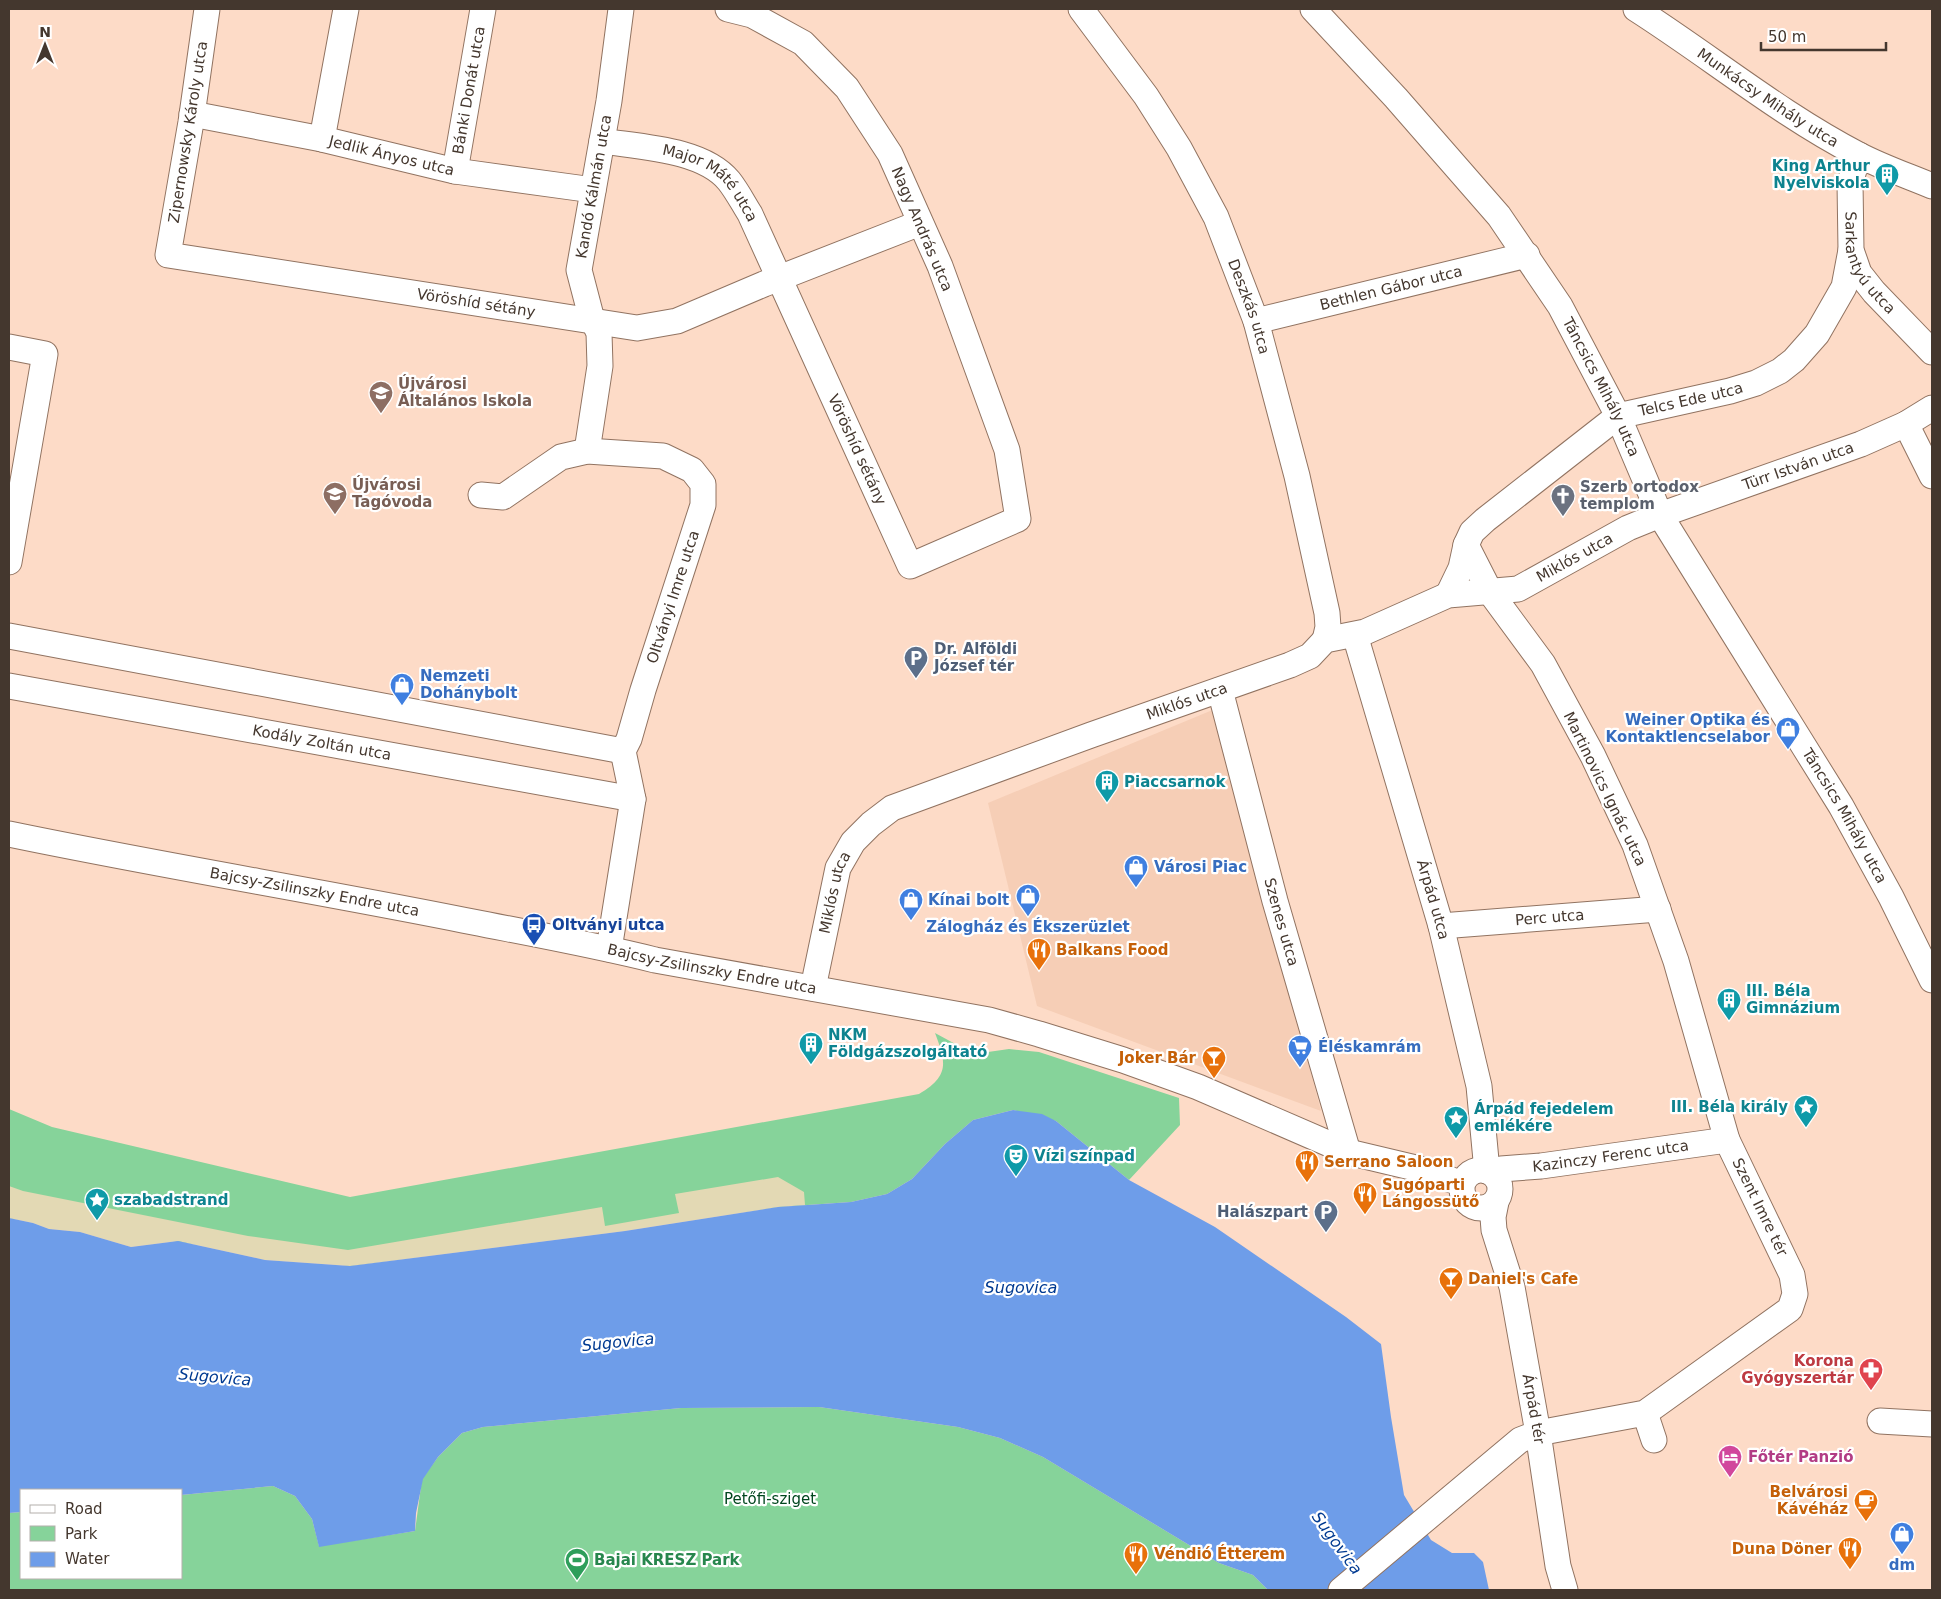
<svg xmlns="http://www.w3.org/2000/svg" width="1941" height="1599" font-family="'DejaVu Sans',sans-serif">
	<style>
		.built { fill: #f6ceb6 }
		.green { fill: #86d39a }
		.sand { fill: #e3d9b4 }
		.water { fill: #6e9de9 }
		.lines { fill: none; stroke-linecap: round; stroke-linejoin: round }
		.minor-casing { stroke: #917361; stroke-width: 27 }
		.minor { stroke: #fff; stroke-width: 25 }
		.labels { text-anchor: middle; dominant-baseline: central; stroke-width: 4.5; stroke-linejoin: round; paint-order: stroke }
		.street-label { font-size: 15px; fill: #44372e; stroke: #fff }
		.culture-label { font-size: 15px; font-weight: bold; fill: #0d838f; stroke: #fff; text-anchor: start }
		.education-label { font-size: 15px; font-weight: bold; fill: #785e54; stroke: #fff; text-anchor: start }
		.worship-label { font-size: 15px; font-weight: bold; fill: #5b616d; stroke: #fff; text-anchor: start }
		.service-label { font-size: 15px; font-weight: bold; fill: #4e5e75; stroke: #fff; text-anchor: start }
		.shop-label { font-size: 15px; font-weight: bold; fill: #366cbe; stroke: #fff; text-anchor: start }
		.transit-label { font-size: 15px; font-weight: bold; fill: #164399; stroke: #fff; text-anchor: start }
		.food-label { font-size: 15px; font-weight: bold; fill: #c56008; stroke: #fff; text-anchor: start }
		.health-label { font-size: 15px; font-weight: bold; fill: #be3a42; stroke: #fff; text-anchor: end }
		.hotel-label { font-size: 15px; font-weight: bold; fill: #b23c85; stroke: #fff; text-anchor: start }
		.park-label { font-size: 15px; fill: #00461e; stroke: #fff }
		.leisure-label { font-size: 15px; font-weight: bold; fill: #27864d; stroke: #fff; text-anchor: start }
		.water-label { font-size: 16px; font-style: italic; fill: #003a91; stroke: #fff }
	</style>
	<rect width="100%" height="100%" fill="#fddbc7"/>
	<path class="built" d="M1215 709 1321 1111 1037 1006 988 803Z"/>
	<g class="green">
		<path d="M935 1033 959 1046 988 1052 1009 1049 1039 1052 1179 1098 1180 1125 1129 1180 1056 1121 1013 1110 973 1120 945 1144 912 1179 887 1194 851 1202 778 1207 350 1266 9 1218V1109L52 1127 350 1197 919 1094C950 1076 946 1062 935 1033Z"/>
		<path d="M819 1407 958 1427 1000 1438 1043 1457 1219 1563 1253 1575 1268 1590H9V1513L21 1512V1578H181V1495L273 1486 295 1496 312 1519 319 1546 415 1531 422 1479 438 1457 462 1433 483 1427 681 1408Z"/>
	</g>
	<path class="sand" d="M778 1177 804 1192 805 1205 778 1207 625 1231 350 1266 265 1260 178 1241 131 1247 80 1232 49 1229 33 1223 9 1218V1186L23 1191 248 1236 348 1250 602 1207 605 1226 679 1213 675 1194Z"/>
	<path class="water" d="M1013 1110 1042 1114 1056 1121 1129 1180 1215 1227 1346 1317 1381 1344 1391 1417 1404 1495 1431 1540 1452 1553H1474L1483 1562 1489 1590H1268L1253 1575 1219 1563 1043 1457 1000 1438 958 1427 819 1407 681 1408 483 1427 462 1433 438 1457 423 1479 416 1513 415 1531 319 1547 312 1519 295 1496 273 1486 181 1495V1490H21V1512L9 1513V1218L33 1223 49 1229 80 1232 131 1247 178 1241 265 1260 350 1266 625 1231 778 1207 851 1202 887 1194 912 1179 945 1144 973 1120Z"/>
	<g class="lines">
		<defs>
			<g id="minor">
				<path id="s1" d="M207 9 191 122 168 255 637 328 677 321 764 284 920 223"/>
				<path id="s2" d="M1081 9 1146 96 1179 148 1216 217 1256 321 1297 476 1327 613 1328 627 1325 640"/>
				<path id="s3" d="M1313 9 1396 98 1499 216 1560 306 1618 416 1660 515 1841 806 1891 897 1932 980"/>
				<path id="s4" d="M1636 9C1711 57 1780 114 1859 155 1882 167 1908 176 1932 186"/>
				<path id="s5" d="M192 114 322 139 455 171 593 190"/>
				<path d="M322 139 346 9"/>
				<path id="s6" d="M602 141C640 147 703 149 729 181 737 191 743 203 750 214L910 566 1018 519 1007 450 940 266 890 154 847 88 803 43 752 15 728 9"/>
				<path id="s7" d="M1859 155 1850 182 1851 250 1859 273 1874 292 1932 352"/>
				<path id="s8" d="M455 171 483 9"/>
				<path id="s9" d="M1256 321 1527 255"/>
				<path d="M9 347 45 354 9 562"/>
				<path d="M1906 424 1932 476"/>
				<path id="s10" d="M587 451 600 366 599 333 591 316 579 270 609 101 621 9"/>
				<path d="M481 495 503 497 561 457 587 451 663 456 692 470 703 484V505L643 690 629 739 623 751 633 799 609 949"/>
				<path id="s11" d="M1448 595 1461 568 1466 545 1472 532 1485 520 1618 416 1730 391 1756 383 1780 371 1794 360 1817 334 1844 287 1851 250"/>
				<path id="s12" d="M1355 635 1441 926 1479 1086 1487 1171"/>
				<path d="M9 636 623 751"/>
				<path id="s13" d="M9 686 633 799"/>
				<path id="s14" d="M1220 690 1275 901 1348 1152"/>
				<path id="s15" d="M9 834C163 866 319 891 473 922 534 934 595 945 655 960L989 1020 1039 1034 1123 1060 1198 1087 1348 1152 1428 1171 1462 1184"/>
				<path id="s16" d="M1441 926 1658 909"/>
				<path id="s17" d="M813 988 838 868 853 842 871 824 892 808 1091 735 1290 665 1310 656 1325 640 1365 632 1448 595 1518 589 1628 528 1660 515 1861 444 1906 424 1932 408"/>
				<circle cx="1481" cy="1189" r="19"/>
				<path id="s18" d="M1494 1174 1501 1169 1541 1166 1727 1140"/>
				<path id="s19" d="M1496 1202 1493 1217 1494 1230 1512 1287 1538 1433 1558 1566 1565 1590"/>
				<path d="M1645 1413 1654 1440"/>
				<path d="M1880 1421 1932 1424"/>
				<path d="M1341 1590 1520 1440 1538 1433 1645 1413 1790 1309 1795 1294 1792 1275 1727 1140 1676 961 1635 845 1593 756 1543 664 1490 592 1466 545"/>
			</g>
		</defs>
		<use href="#minor" class="minor-casing"/>
		<use href="#minor" class="minor"/>
	</g>
	<defs>
		<symbol id="building-pin" viewBox="-11 -11 22 30"><path d="M0 17L-7.5 6A9.5 9.5 0 1 1 7.5 6Z" fill="#0f9aa8" stroke="#fff"/><path d="M-4-6H4V6H1V3H-1V6H-4ZM-2.5-4.3h1.7v1.8h-1.7ZM.8-4.3h1.7v1.8H.8ZM-2.5-1h1.7V.8h-1.7ZM.8-1h1.7V.8H.8Z" fill="#fff"/></symbol>
		<symbol id="school-pin" viewBox="-11 -11 22 30"><path d="M0 17L-7.5 6A9.5 9.5 0 1 1 7.5 6Z" fill="#8d6e63" stroke="#fff"/><path d="M0-5L7-2L0 1L-7-2ZM-4 1L0 2.5L4 1V4Q0 6-4 4Z" fill="#fff"/></symbol>
		<symbol id="church-pin" viewBox="-11 -11 22 30"><path d="M0 17L-7.5 6A9.5 9.5 0 1 1 7.5 6Z" fill="#6b7280" stroke="#fff"/><path d="M-1.2-6h2.4v3.5h3.3v2.4h-3.3V6h-2.4V-.1h-3.3v-2.4h3.3Z" fill="#fff"/></symbol>
		<symbol id="parking-pin" viewBox="-11 -11 22 30"><path d="M0 17L-7.5 6A9.5 9.5 0 1 1 7.5 6Z" fill="#5c6f8a" stroke="#fff"/><path d="M-3.5-5.5H1a3.5 3.5 0 0 1 0 7H-1V5.5H-3.5ZM-1-3.4V-.6H.8a1.4 1.4 0 0 0 0-2.8Z" fill="#fff"/></symbol>
		<symbol id="shop-pin" viewBox="-11 -11 22 30"><path d="M0 17L-7.5 6A9.5 9.5 0 1 1 7.5 6Z" fill="#3f7fe0" stroke="#fff"/><path d="M-5-2.5h2.3a2.7 3.5 0 0 1 5.4 0H5L5.5 6h-11ZM-1.5-2.5h3a1.5 2.3 0 0 0-3 0Z" fill="#fff"/></symbol>
		<symbol id="bus-pin" viewBox="-11 -11 22 30"><path d="M0 17L-7.5 6A9.5 9.5 0 1 1 7.5 6Z" fill="#1a4fb4" stroke="#fff"/><path d="M-5-6H5V4H4V6H2V4H-2V6H-4V4H-5ZM-3.5-4V0h7V-4ZM-3.5 1.2v1.5H-2V1.2ZM2 1.2v1.5H3.5V1.2Z" fill="#fff"/></symbol>
		<symbol id="restaurant-pin" viewBox="-11 -11 22 30"><path d="M0 17L-7.5 6A9.5 9.5 0 1 1 7.5 6Z" fill="#e8710a" stroke="#fff"/><path d="M-5-6h1v4h1v-4h1v4h1v-4h1v5L-1.5 .5V6h-2V.5L-5-1ZM5-6V6H3V1.5H1.5Q1.5-4 5-6Z" fill="#fff"/></symbol>
		<symbol id="supermarket-pin" viewBox="-11 -11 22 30"><path d="M0 17L-7.5 6A9.5 9.5 0 1 1 7.5 6Z" fill="#3f7fe0" stroke="#fff"/><path d="M-6-5.5h2.5l.6 2H6L4.5 2H-2.5L-4.4-4H-6ZM-1.5 3.2a1.3 1.3 0 1 0 .1 0ZM3 3.2a1.3 1.3 0 1 0 .1 0Z" fill="#fff"/></symbol>
		<symbol id="bar-pin" viewBox="-11 -11 22 30"><path d="M0 17L-7.5 6A9.5 9.5 0 1 1 7.5 6Z" fill="#e8710a" stroke="#fff"/><path d="M-6-5H6L.8 .8V4.5H3.5V6h-7V4.5H-.8V.8Z" fill="#fff"/></symbol>
		<symbol id="sight-pin" viewBox="-11 -11 22 30"><path d="M0 17L-7.5 6A9.5 9.5 0 1 1 7.5 6Z" fill="#0f9aa8" stroke="#fff"/><path d="M0-6L1.8-2.2L6-1.7L2.9 1.2L3.7 5.4L0 3.3L-3.7 5.4L-2.9 1.2L-6-1.7L-1.8-2.2Z" fill="#fff"/></symbol>
		<symbol id="theatre-pin" viewBox="-11 -11 22 30"><path d="M0 17L-7.5 6A9.5 9.5 0 1 1 7.5 6Z" fill="#0f9aa8" stroke="#fff"/><path d="M-5-5.5Q0-4 5-5.5V0Q5 5 0 6Q-5 5-5 0ZM-3.3-2.5H-1v1.5H-3.3ZM1-2.5H3.3v1.5H1ZM-2.8 1Q0 5.5 2.8 1Z" fill="#fff"/></symbol>
		<symbol id="pharmacy-pin" viewBox="-11 -11 22 30"><path d="M0 17L-7.5 6A9.5 9.5 0 1 1 7.5 6Z" fill="#e0444e" stroke="#fff"/><path d="M-2-6h4v4h4v4h-4v4h-4v-4h-4v-4h4Z" fill="#fff"/></symbol>
		<symbol id="hotel-pin" viewBox="-11 -11 22 30"><path d="M0 17L-7.5 6A9.5 9.5 0 1 1 7.5 6Z" fill="#d1479c" stroke="#fff"/><path d="M-6-4.5h1.5V1H6V5H4.5V3h-9V5H-6ZM-4 0a1.8 1.8 0 1 1 3.6 0ZM.5 0V-2.5h3Q6-2.5 6 0Z" fill="#fff"/></symbol>
		<symbol id="cafe-pin" viewBox="-11 -11 22 30"><path d="M0 17L-7.5 6A9.5 9.5 0 1 1 7.5 6Z" fill="#e8710a" stroke="#fff"/><path d="M-5.5-4.5H6V0H3Q3 3.5 0 3.5H-2.5Q-5.5 3.5-5.5 0ZM3-3.2v2h1.7v-2ZM-6 4.5H4V6H-6Z" fill="#fff"/></symbol>
		<symbol id="stadium-pin" viewBox="-11 -11 22 30"><path d="M0 17L-7.5 6A9.5 9.5 0 1 1 7.5 6Z" fill="#2e9e5b" stroke="#fff"/><path d="M0-5a6.5 5 0 1 0 0 10a6.5 5 0 1 0 0-10ZM-3.5-1.8h7v3.6h-7Z" fill="#fff"/></symbol>
	</defs>
	<g fill-rule="evenodd">
		<use href="#building-pin" x="1873" y="161" width="28" height="38"/>
		<use href="#school-pin" x="367" y="379" width="28" height="38"/>
		<use href="#school-pin" x="321" y="480" width="28" height="38"/>
		<use href="#church-pin" x="1549" y="482" width="28" height="38"/>
		<use href="#parking-pin" x="902" y="644" width="28" height="38"/>
		<use href="#shop-pin" x="388" y="671" width="28" height="38"/>
		<use href="#shop-pin" x="1774" y="715" width="28" height="38"/>
		<use href="#building-pin" x="1093" y="768" width="28" height="38"/>
		<use href="#shop-pin" x="1122" y="853" width="28" height="38"/>
		<use href="#shop-pin" x="1014" y="882" width="28" height="38"/>
		<use href="#shop-pin" x="897" y="886" width="28" height="38"/>
		<use href="#bus-pin" x="520" y="911" width="28" height="38"/>
		<use href="#restaurant-pin" x="1025" y="936" width="28" height="38"/>
		<use href="#building-pin" x="1715" y="986" width="28" height="38"/>
		<use href="#building-pin" x="797" y="1030" width="28" height="38"/>
		<use href="#supermarket-pin" x="1286" y="1033" width="28" height="38"/>
		<use href="#bar-pin" x="1200" y="1044" width="28" height="38"/>
		<use href="#sight-pin" x="1792" y="1093" width="28" height="38"/>
		<use href="#sight-pin" x="1442" y="1104" width="28" height="38"/>
		<use href="#theatre-pin" x="1002" y="1142" width="28" height="38"/>
		<use href="#restaurant-pin" x="1293" y="1148" width="28" height="38"/>
		<use href="#restaurant-pin" x="1351" y="1180" width="28" height="38"/>
		<use href="#sight-pin" x="83" y="1186" width="28" height="38"/>
		<use href="#parking-pin" x="1312" y="1198" width="28" height="38"/>
		<use href="#bar-pin" x="1437" y="1265" width="28" height="38"/>
		<use href="#pharmacy-pin" x="1857" y="1356" width="28" height="38"/>
		<use href="#hotel-pin" x="1716" y="1443" width="28" height="38"/>
		<use href="#cafe-pin" x="1852" y="1487" width="28" height="38"/>
		<use href="#shop-pin" x="1888" y="1520" width="28" height="38"/>
		<use href="#restaurant-pin" x="1836" y="1535" width="28" height="38"/>
		<use href="#restaurant-pin" x="1122" y="1540" width="28" height="38"/>
		<use href="#stadium-pin" x="563" y="1546" width="28" height="38"/>
	</g>
	<g class="labels">
		<g class="street-label">
			<text stroke="none"><textPath href="#s8" startOffset="82">Bánki Donát utca</textPath></text>
			<text stroke="none"><textPath href="#s4" startOffset="159">Munkácsy Mihály utca</textPath></text>
			<text transform="translate(188 132) rotate(-81)">Zipernowsky Károly utca</text>
			<text stroke="none"><textPath href="#s5" startOffset="204">Jedlik Ányos utca</textPath></text>
			<text stroke="none"><textPath href="#s10" startOffset="270">Kandó Kálmán utca</textPath></text>
			<text stroke="none"><textPath href="#s6" startOffset="122">Major Máté utca</textPath></text>
			<text transform="translate(922 229) rotate(67)">Nagy András utca</text>
			<text stroke="none"><textPath href="#s7" startOffset="115">Sarkantyú utca</textPath></text>
			<text stroke="none"><textPath href="#s9" startOffset="139">Bethlen Gábor utca</textPath></text>
			<text stroke="none"><textPath href="#s1" startOffset="561">Vöröshíd sétány</textPath></text>
			<text stroke="none"><textPath href="#s2" startOffset="344">Deszkás utca</textPath></text>
			<text stroke="none"><textPath href="#s3" startOffset="478">Táncsics Mihály utca</textPath></text>
			<text stroke="none"><textPath href="#s11" startOffset="329">Telcs Ede utca</textPath></text>
			<text stroke="none"><textPath href="#s6" startOffset="434">Vöröshíd sétány</textPath></text>
			<text stroke="none"><textPath href="#s17" startOffset="1180">Türr István utca</textPath></text>
			<text stroke="none"><textPath href="#s17" startOffset="938">Miklós utca</textPath></text>
			<text transform="translate(673 597) rotate(-72)">Oltványi Imre utca</text>
			<text stroke="none"><textPath href="#s17" startOffset="518">Miklós utca</textPath></text>
			<text stroke="none"><textPath href="#s13" startOffset="318">Kodály Zoltán utca</textPath></text>
			<text transform="translate(1605 789) rotate(64)">Martinovics Ignác utca</text>
			<text stroke="none"><textPath href="#s3" startOffset="972">Táncsics Mihály utca</textPath></text>
			<text stroke="none"><textPath href="#s15" startOffset="311">Bajcsy-Zsilinszky Endre utca</textPath></text>
			<text stroke="none"><textPath href="#s17" startOffset="98">Miklós utca</textPath></text>
			<text stroke="none"><textPath href="#s12" startOffset="276">Árpád utca</textPath></text>
			<text stroke="none"><textPath href="#s16" startOffset="109">Perc utca</textPath></text>
			<text stroke="none"><textPath href="#s14" startOffset="240">Szenes utca</textPath></text>
			<text stroke="none"><textPath href="#s15" startOffset="716">Bajcsy-Zsilinszky Endre utca</textPath></text>
			<text stroke="none"><textPath href="#s18" startOffset="119">Kazinczy Ferenc utca</textPath></text>
			<text transform="translate(1760 1207) rotate(64)">Szent Imre tér</text>
			<text stroke="none"><textPath href="#s19" startOffset="212">Árpád tér</textPath></text>
		</g>
		<g class="culture-label">
			<text x="1870" y="166" text-anchor="end">King Arthur<tspan x="1870" dy="17">Nyelviskola</tspan></text>
			<text x="1124" y="782">Piaccsarnok</text>
			<text x="1746" y="991">III. Béla<tspan x="1746" dy="17">Gimnázium</tspan></text>
			<text x="828" y="1035">NKM<tspan x="828" dy="17">Földgázszolgáltató</tspan></text>
			<text x="1788" y="1107" text-anchor="end">III. Béla király</text>
			<text x="1474" y="1109">Árpád fejedelem<tspan x="1474" dy="17">emlékére</tspan></text>
			<text x="1034" y="1156">Vízi színpad</text>
			<text x="114" y="1200">szabadstrand</text>
		</g>
		<g class="education-label">
			<text x="398" y="384">Újvárosi<tspan x="398" dy="17">Általános Iskola</tspan></text>
			<text x="352" y="485">Újvárosi<tspan x="352" dy="17">Tagóvoda</tspan></text>
		</g>
		<g class="worship-label">
			<text x="1580" y="487">Szerb ortodox<tspan x="1580" dy="17">templom</tspan></text>
		</g>
		<g class="service-label">
			<text x="934" y="649">Dr. Alföldi<tspan x="934" dy="17">József tér</tspan></text>
			<text x="1308" y="1212" text-anchor="end">Halászpart</text>
		</g>
		<g class="shop-label">
			<text x="420" y="676">Nemzeti<tspan x="420" dy="17">Dohánybolt</tspan></text>
			<text x="1770" y="720" text-anchor="end">Weiner Optika és<tspan x="1770" dy="17">Kontaktlencselabor</tspan></text>
			<text x="1154" y="867">Városi Piac</text>
			<text x="928" y="900">Kínai bolt</text>
			<text x="1028" y="927" text-anchor="middle">Zálogház és Ékszerüzlet</text>
			<text x="1318" y="1047">Éléskamrám</text>
			<text x="1902" y="1565" text-anchor="middle">dm</text>
		</g>
		<g class="transit-label">
			<text x="552" y="925">Oltványi utca</text>
		</g>
		<g class="food-label">
			<text x="1056" y="950">Balkans Food</text>
			<text x="1196" y="1058" text-anchor="end">Joker Bár</text>
			<text x="1324" y="1162">Serrano Saloon</text>
			<text x="1382" y="1185">Sugóparti<tspan x="1382" dy="17">Lángossütő</tspan></text>
			<text x="1468" y="1279">Daniel's Cafe</text>
			<text x="1848" y="1492" text-anchor="end">Belvárosi<tspan x="1848" dy="17">Kávéház</tspan></text>
			<text x="1832" y="1549" text-anchor="end">Duna Döner</text>
			<text x="1154" y="1554">Véndió Étterem</text>
		</g>
		<g class="health-label">
			<text x="1854" y="1361">Korona<tspan x="1854" dy="17">Gyógyszertár</tspan></text>
		</g>
		<g class="hotel-label">
			<text x="1748" y="1457">Főtér Panzió</text>
		</g>
		<g class="park-label">
			<text x="770" y="1499">Petőfi-sziget</text>
		</g>
		<g class="leisure-label">
			<text x="594" y="1560">Bajai KRESZ Park</text>
		</g>
		<g class="water-label">
			<text x="1021" y="1287">Sugovica</text>
			<text transform="translate(618 1342) rotate(-6)">Sugovica</text>
			<text transform="translate(215 1377) rotate(5)">Sugovica</text>
			<text transform="translate(1337 1543) rotate(54)">Sugovica</text>
		</g>
	</g>
	<rect width="1941" height="1599" fill="none" stroke="#44372e" stroke-width="20"/>
	<rect x="20" y="1489" width="162" height="90" fill="#ffffff" stroke="#b4afab"/>
	<rect x="30" y="1505" width="25" height="8" fill="#ffffff" stroke="#b4afab"/>
	<text x="65" y="1514" font-size="15" fill="#44372e">Road</text>
	<rect x="30" y="1526" width="25" height="15" fill="#86d39a" stroke="#b4afab"/>
	<text x="65" y="1539" font-size="15" fill="#44372e">Park</text>
	<rect x="30" y="1552" width="25" height="15" fill="#6e9de9" stroke="#b4afab"/>
	<text x="65" y="1564" font-size="15" fill="#44372e">Water</text>
	<g transform="translate(45 45)" stroke="#ffffff" stroke-width="4" paint-order="stroke">
	<path d="M0-4L9 19L0 12L-9 19Z" fill="#44372e"/>
	<text y="-8" font-size="14" font-weight="bold" text-anchor="middle" fill="#44372e">N</text>
	</g>
	<path d="M1761 42v8h125v-8" fill="none" stroke="#44372e" stroke-width="2.5"/>
	<text x="1768" y="42" font-size="15" fill="#44372e" stroke="#ffffff" stroke-width="4" paint-order="stroke">50 m</text>
</svg>
